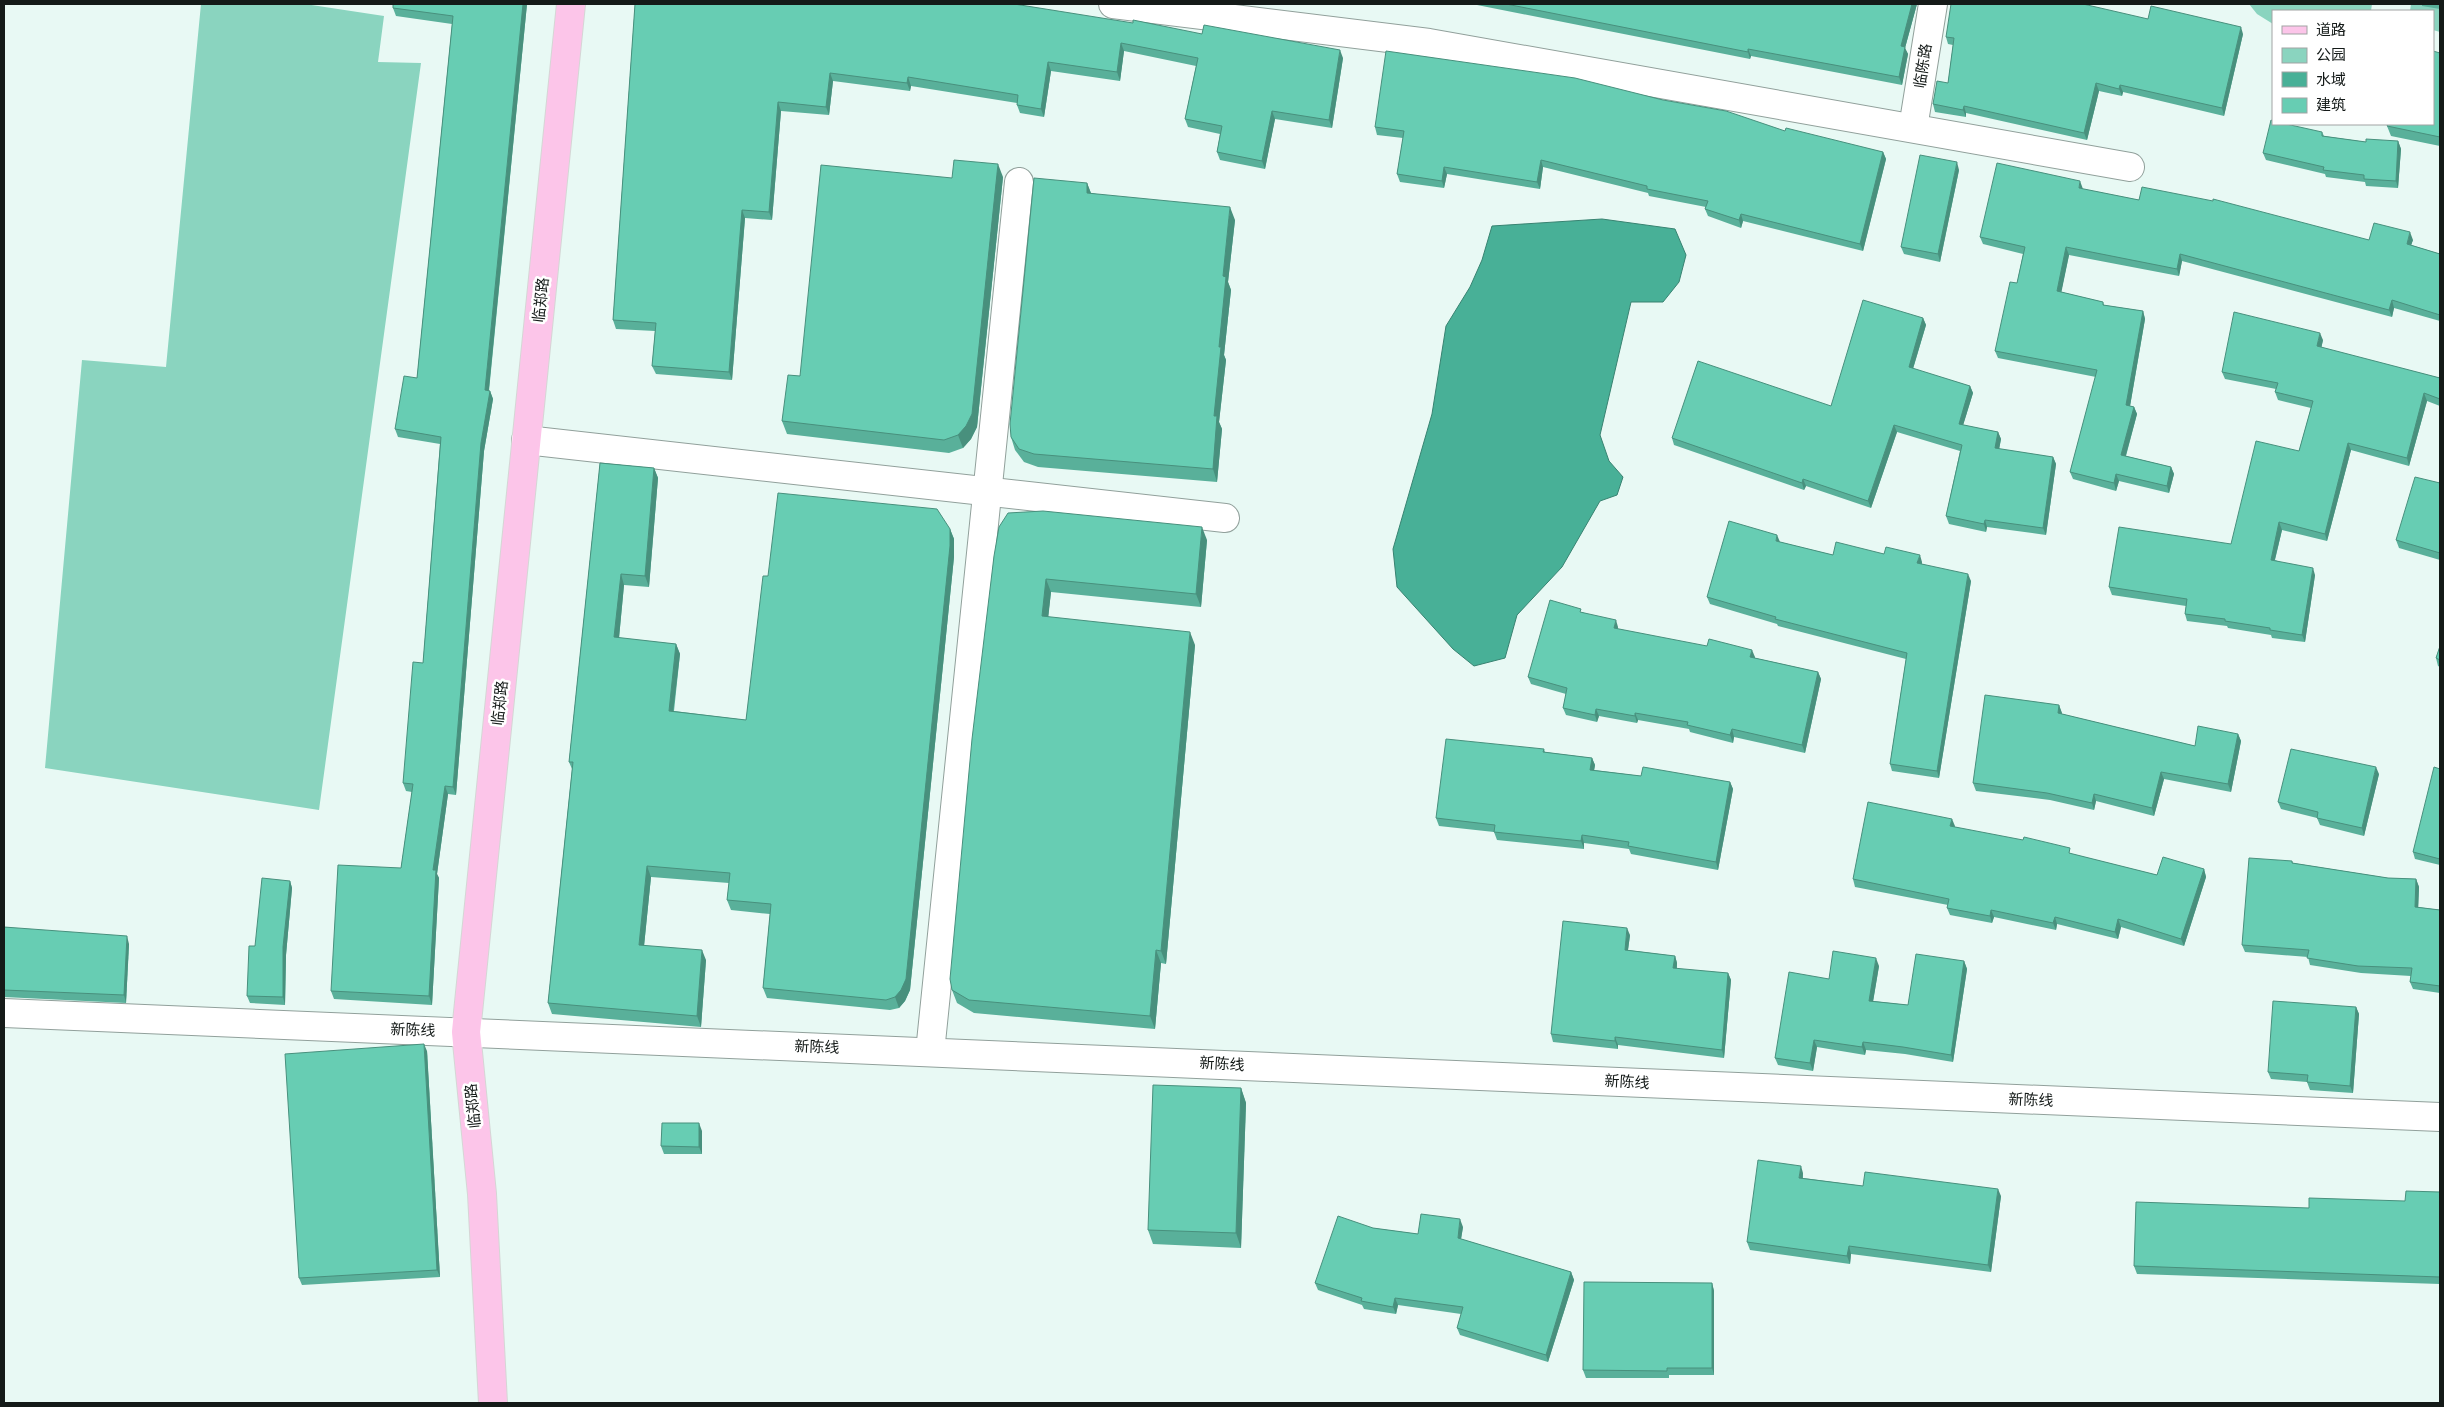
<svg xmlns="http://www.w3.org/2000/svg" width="2444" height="1407" font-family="'Varela Round','Noto Sans SC',sans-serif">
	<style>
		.green { fill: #8ad4bf }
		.water { fill: #48b097; stroke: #388371 }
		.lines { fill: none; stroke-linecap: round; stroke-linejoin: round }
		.minor-casing { stroke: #91a09b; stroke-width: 30 }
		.major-casing { stroke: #d5d6d5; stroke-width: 30 }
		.minor { stroke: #fff; stroke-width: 28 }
		.major { stroke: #fcc5e9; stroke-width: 28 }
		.wall { fill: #59b09a }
		.shaded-wall { fill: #48907d }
		.building { fill: #67cdb3; stroke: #48907d }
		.labels { text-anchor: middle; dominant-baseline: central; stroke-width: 5; stroke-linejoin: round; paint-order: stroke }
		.street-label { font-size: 15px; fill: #141a18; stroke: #fff }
	</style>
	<rect width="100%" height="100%" fill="#e8f9f4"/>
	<g class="green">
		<path d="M201 4H305L384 16 378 62 421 63 319 810 45 768 82 360 166 367Z"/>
		<path d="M2249 4H2372L2371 11H2273V24L2257 14Z"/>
		<path d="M2411 4H2440V32L2433 30V11H2410Z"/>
	</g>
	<path class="water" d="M1602 219 1675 229 1686 255 1679 282 1663 302H1631L1600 435 1609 461 1623 477 1617 495 1600 501 1562 567 1517 615 1505 658 1474 666 1453 649 1397 587 1393 549 1432 414 1446 326 1470 287 1482 260 1492 226Z"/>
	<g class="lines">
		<defs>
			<g id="minor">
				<path d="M1113 4 1429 43 2130 167"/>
				<path d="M1913 128 1933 4"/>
				<path d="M526 440 1225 518"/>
				<path d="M4 1013 2440 1117"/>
				<path d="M930 1052 1019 182"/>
			</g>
			<path id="major" d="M493 1403 482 1194 466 1032 571 4"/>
		</defs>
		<use href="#minor" class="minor-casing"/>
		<use href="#major" class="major-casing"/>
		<use href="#minor" class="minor"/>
		<use href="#major" class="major"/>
	</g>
	<g class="wall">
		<path d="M393 4H527L489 391H490L493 399 484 451 456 795 448 794 437 874 439 878 432 1005 334 999 331 991 401 868 412 792 406 791 403 783 423 663 440 444 398 437 395 429 417 378 452 24 396 16 393 8Z"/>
		<path d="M635 4 1202 34 1343 58 1332 128 1275 119 1265 169 1220 160 1217 152 1220 134 1188 127 1185 119 1196 66 1124 51 1120 81 1051 71 1044 117 1020 113 1017 105V103L911 86 910 91 833 81 829 115 781 111 772 220 745 218 732 380 656 374 652 366 655 331 616 329 613 320Z"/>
		<path d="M1472 4H1917L1905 48 1908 54 1902 85 1751 56 1750 59Z"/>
		<path d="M2422 4H2440V9L2422 6Z"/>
		<path d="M2148 19 2243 34 2224 116 2123 92 2122 96 2099 91 2087 140 1966 113V117L1935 112 1933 104 1948 83 1953 45 1948 44 1946 37Z"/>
		<path d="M2440 53V146L2391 136 2387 126Z"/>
		<path d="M1375 127 1785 131 1883 152 1886 159 1863 251 1743 221 1741 228 1708 216 1705 209 1706 207 1649 196 1648 193 1543 167 1540 189 1447 174 1444 188 1400 182 1397 174 1403 138 1377 135Z"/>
		<path d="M2322 132 2324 136 2366 142 2398 141 2401 149 2398 188 2366 186 2365 182 2326 177 2325 174 2266 160 2263 153Z"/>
		<path d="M1959 170 1940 262 1904 254 1901 247Z"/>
		<path d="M1003 177 977 427 971 439 963 448 949 453 787 434 782 421 800 376 952 178Z"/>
		<path d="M1087 183 1091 193 1235 220 1228 282 1231 290 1224 355 1226 360 1219 422 1222 429 1217 482 1038 467 1024 462 1015 450 1011 437Z"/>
		<path d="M2083 189 2139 200 2369 240H2413L2411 245 2440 254V321L2394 308 2392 317 2182 261 2179 276 2069 255 2061 292 2103 302 2104 305 2143 311 2145 319 2130 406 2134 407 2137 414 2126 456 2171 467 2174 474 2169 493 2119 481 2116 491 2073 479 2070 472 2096 377 1998 358 1995 351 2017 283 2023 254 1983 244 1980 237Z"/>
		<path d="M1923 318 1926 325 1913 369 1970 386 1973 393 1963 425 1998 432 2001 439 1999 449 2053 457 2056 464 2046 535 1987 527 1986 532 1949 524 1946 516 1960 451 1897 432 1871 508 1806 486 1804 490 1674 445 1672 438 1831 406Z"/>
		<path d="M2323 340 2321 348 2440 378V406L2427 401 2409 466 2351 450 2327 541 2282 530 2275 560 2315 575 2305 642 2272 638 2271 635 2228 628 2227 626 2187 621 2185 614 2186 606 2112 595 2109 587 2231 544 2299 451 2311 408 2278 400 2275 392 2276 389 2225 379 2222 372Z"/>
		<path d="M600 463 654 468 658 478 649 587 624 585 619 638 676 644 680 654 674 711 746 720 768 576 950 529 954 539V557L910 990 905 1001 899 1008 890 1010 767 998 763 988 770 914 731 910 727 900 729 883 651 877 644 946 706 960 701 1027 552 1014 548 1003 572 769 569 762Z"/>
		<path d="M2440 483V560L2399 548 2396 540Z"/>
		<path d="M1207 540 1201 607 1051 592 1048 617 1195 645 1166 964 1161 963 1155 1029 974 1013 957 1003 952 990 994 556Z"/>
		<path d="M1780 542 1833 555 1884 554 1922 562V564L1971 581 1939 778 1892 771 1890 764 1906 659 1778 626 1777 624 1710 604 1707 597Z"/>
		<path d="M1582 612 1618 627V629L1755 657V658L1818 672 1821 679 1805 753 1734 737 1733 743 1690 732 1689 729 1638 720 1637 723 1599 716 1597 722 1566 715 1563 708 1566 694 1531 684 1528 677Z"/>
		<path d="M2440 646V667L2438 666 2436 658Z"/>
		<path d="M2059 705 2062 714 2195 746 2238 734 2241 741 2231 792 2164 779 2154 816 2096 801 2094 810 2050 800 1976 791 1973 783Z"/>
		<path d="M1544 749 1545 752 1592 758 1595 765 1594 770 1641 776 1730 782 1733 789 1718 870 1631 854 1629 849 1584 843V849L1497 840 1494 832 1439 826 1436 818Z"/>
		<path d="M2440 769V865L2415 859 2413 852Z"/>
		<path d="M2379 774 2364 836 2320 825 2317 818 2281 809 2278 802Z"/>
		<path d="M1955 826 1954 827 2072 854 2157 875 2204 869 2206 877 2184 946 2121 927 2118 939 2057 924 2056 930 1994 917 1992 923 1950 915 1947 908 1948 905 1855 887 1853 879Z"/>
		<path d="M2292 861 2293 863 2388 878 2416 879 2419 887 2418 907 2440 910V993L2413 989 2410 982 2411 976 2361 973 2310 965 2308 957 2245 952 2242 945Z"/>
		<path d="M290 881 292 888 286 955 285 1005 250 1003 247 996 255 946Z"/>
		<path d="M4 927 129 944 126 1003 4 997Z"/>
		<path d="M1630 935 1628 950 1675 956 1677 963V969L1728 973 1731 980 1724 1058 1618 1045V1049L1553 1042 1551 1034Z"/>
		<path d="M1964 961 1967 969 1953 1062 1905 1054 1866 1050 1865 1055 1817 1047 1813 1071 1778 1065 1775 1058 1829 979 1879 966 1873 1001 1908 1005Z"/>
		<path d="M2356 1007 2359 1014 2353 1093 2310 1090 2307 1082 2271 1079 2268 1072Z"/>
		<path d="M427 1051 440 1277 302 1285 299 1278Z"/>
		<path d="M1241 1088 1246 1103 1241 1248 1153 1244 1148 1230Z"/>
		<path d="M702 1131V1154H664L661 1146Z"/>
		<path d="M1803 1173V1178L1863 1186 2001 1196 1991 1272 1851 1254 1850 1264 1750 1250 1747 1242Z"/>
		<path d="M2440 1192V1284L2137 1274 2134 1266 2309 1208 2405 1201Z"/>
		<path d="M1463 1227 1461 1239 1571 1272 1574 1280 1548 1362 1460 1335 1457 1328 1461 1314 1398 1305 1396 1314 1364 1309 1362 1305 1318 1290 1315 1283 1373 1228 1418 1234Z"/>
		<path d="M1712 1283 1714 1291V1375H1669V1378H1586L1583 1370Z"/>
	</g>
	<g class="shaded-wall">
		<path d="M523 4H527L488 398 485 390Z"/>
		<path d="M1912 4H1917L1905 48 1908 54 1902 85 1899 77 1901 46Z"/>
		<path d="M2241 27 2243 34 2224 116 2222 108Z"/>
		<path d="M1121 43 1124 51 1120 81 1117 72Z"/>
		<path d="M1748 49 1751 56 1750 59 1748 52Z"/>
		<path d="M1340 50 1343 58 1332 128 1329 120Z"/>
		<path d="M1048 62 1051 71 1044 117 1041 109Z"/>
		<path d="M830 73 833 81 829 115 826 107Z"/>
		<path d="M908 77 911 86 910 91 907 83Z"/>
		<path d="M2096 83 2099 91 2087 140 2084 133Z"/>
		<path d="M2120 85 2123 92 2122 96 2119 89Z"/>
		<path d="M778 102 781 111 772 220 769 212Z"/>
		<path d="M1964 106 1966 113V117L1963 110Z"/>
		<path d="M1272 111 1275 119 1265 169 1262 161Z"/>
		<path d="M2398 141 2401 149 2398 188 2396 181Z"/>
		<path d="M1883 152 1886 159 1863 251 1860 244Z"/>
		<path d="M1541 160 1543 167 1540 189 1537 182Z"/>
		<path d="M1957 162 1959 170 1940 262 1938 254Z"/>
		<path d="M998 164 1003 177 977 427 971 439 963 448 958 435Z"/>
		<path d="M1444 167 1447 174 1444 188 1442 181Z"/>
		<path d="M2080 181 2083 189 2079 188Z"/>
		<path d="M1087 183 1092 196 1087 193Z"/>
		<path d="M1230 207 1235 220 1228 282 1231 290 1224 355 1226 360 1219 422 1222 429 1217 482 1213 469 1214 416 1223 276Z"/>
		<path d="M742 210 745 218 732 380 729 372Z"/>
		<path d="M1741 214 1743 221 1741 228 1739 220Z"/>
		<path d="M2410 232 2413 240 2409 251 2407 244Z"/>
		<path d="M2066 247 2069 255 2060 299 2057 291Z"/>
		<path d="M2180 254 2182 261 2179 276 2177 269Z"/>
		<path d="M2392 300 2394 308 2392 317 2389 310Z"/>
		<path d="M2143 311 2145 319 2129 412 2126 405Z"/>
		<path d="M1923 318 1926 325 1911 375 1909 367Z"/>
		<path d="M2320 333 2323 340 2320 354 2317 346Z"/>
		<path d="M1970 386 1973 393 1961 432 1959 424Z"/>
		<path d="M490 391 493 399 484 451 456 795 453 787 481 443Z"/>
		<path d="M2424 393 2427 401 2409 466 2407 458Z"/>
		<path d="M2134 407 2137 414 2124 462 2121 455Z"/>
		<path d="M1894 425 1897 432 1871 508 1868 501Z"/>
		<path d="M1998 432 2001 439 1998 455 1995 448Z"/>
		<path d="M2348 443 2351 450 2327 541 2325 534Z"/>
		<path d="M2053 457 2056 464 2046 535 2043 528Z"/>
		<path d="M2171 467 2174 474 2169 493 2167 486Z"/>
		<path d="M654 468 658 478 649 587 645 576Z"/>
		<path d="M2116 474 2119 481 2116 491 2114 483Z"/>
		<path d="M1803 479 1806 486 1804 490 1802 483Z"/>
		<path d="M1985 520 1987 527 1986 532 1984 524Z"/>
		<path d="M2279 522 2282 530 2273 567 2271 560Z"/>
		<path d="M1202 527 1207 540 1201 607 1196 594Z"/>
		<path d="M950 529 954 539V557L910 990 905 1001 899 1008 895 997Z"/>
		<path d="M1777 535 1780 542 1776 541Z"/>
		<path d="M1920 555 1922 562 1920 571 1917 563Z"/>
		<path d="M2313 568 2315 575 2305 642 2302 635Z"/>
		<path d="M621 574 624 585 618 648 614 637Z"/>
		<path d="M1968 574 1971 581 1939 778 1937 771Z"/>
		<path d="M1046 579 1051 592 1047 629 1042 616Z"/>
		<path d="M1616 620 1618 627 1616 635 1614 628Z"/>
		<path d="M1190 632 1195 645 1166 964 1161 951Z"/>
		<path d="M676 644 680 654 672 721 669 711Z"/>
		<path d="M1752 650 1755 657 1753 664 1750 657Z"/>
		<path d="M1818 672 1821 679 1805 753 1802 745Z"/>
		<path d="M2059 705 2062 713 2061 720 2058 713Z"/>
		<path d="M1596 709 1599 716 1597 722 1595 715Z"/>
		<path d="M1635 713 1638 720 1637 723 1635 716Z"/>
		<path d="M1732 729 1734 737 1733 743 1730 735Z"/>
		<path d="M2238 734 2241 741 2231 792 2228 784Z"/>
		<path d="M1592 758 1595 765 1593 777 1590 770Z"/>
		<path d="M2376 767 2379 774 2364 836 2362 828Z"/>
		<path d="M2161 772 2164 779 2154 816 2152 808Z"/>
		<path d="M1730 782 1733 789 1718 870 1716 862Z"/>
		<path d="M445 786 448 794 437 874 439 878 432 1005 429 996 433 870Z"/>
		<path d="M2094 794 2096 801 2094 810 2092 803Z"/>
		<path d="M1952 819 1955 826 1953 834 1950 826Z"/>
		<path d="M1582 835 1584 843V849L1581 841Z"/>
		<path d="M647 866 651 877 643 956 639 945Z"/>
		<path d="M2204 869 2206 877 2184 946 2181 939Z"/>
		<path d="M2416 879 2419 887 2418 914 2415 907Z"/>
		<path d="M290 881 292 888 286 955 285 1005 283 997V947Z"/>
		<path d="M1991 910 1994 917 1992 923 1990 916Z"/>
		<path d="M2055 917 2057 924 2056 930 2053 923Z"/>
		<path d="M2118 919 2121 927 2118 939 2115 932Z"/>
		<path d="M1627 928 1630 935 1627 957 1625 950Z"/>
		<path d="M127 936 129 944 126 1003 124 995Z"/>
		<path d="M702 950 706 960 701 1027 697 1016Z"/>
		<path d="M1156 950 1161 963 1155 1029 1150 1016Z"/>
		<path d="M1675 956 1677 963 1676 976 1673 968Z"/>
		<path d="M1876 958 1879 966 1872 1008 1869 1001Z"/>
		<path d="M1964 961 1967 969 1953 1062 1951 1055Z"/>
		<path d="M1728 973 1731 980 1724 1058 1722 1050Z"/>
		<path d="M2356 1007 2359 1014 2353 1093 2350 1086Z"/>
		<path d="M1615 1037 1618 1045V1049L1615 1041Z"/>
		<path d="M1814 1040 1817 1047 1813 1071 1810 1063Z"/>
		<path d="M1863 1042 1866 1050 1865 1055 1862 1047Z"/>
		<path d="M424 1044 427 1051 440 1277 437 1270Z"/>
		<path d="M1241 1088 1246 1103 1241 1248 1236 1233Z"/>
		<path d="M699 1123 702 1131V1154L699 1147Z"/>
		<path d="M1801 1166 1803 1173 1802 1185 1799 1178Z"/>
		<path d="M1998 1189 2001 1196 1991 1272 1988 1265Z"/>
		<path d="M1460 1219 1463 1227 1460 1245 1458 1238Z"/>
		<path d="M1849 1246 1851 1254 1850 1264 1847 1256Z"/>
		<path d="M1571 1272 1574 1280 1548 1362 1546 1355Z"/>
		<path d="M1712 1283 1714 1291V1375L1712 1368Z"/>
		<path d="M1395 1298 1398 1305 1396 1314 1393 1307Z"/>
	</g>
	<g class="building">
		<path d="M393 4H523L485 390 490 391 481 443 453 787 445 786 433 870H436L429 996 331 991 338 865 401 868 413 784 403 783 413 662 423 663 441 437 395 429 404 376 417 378 453 16 393 8Z"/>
		<path d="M635 4H1014L1133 23V20L1202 34 1204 25 1340 50 1329 120 1272 111 1262 161 1217 152 1222 126 1185 119 1198 58 1121 43 1117 72 1048 62 1041 109 1017 105 1018 95 908 77 907 83 830 73 826 107 778 102 769 212 742 210 729 372 652 366 656 323 613 320Z"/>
		<path d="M1506 4H1912L1901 46 1905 47 1899 77 1748 49V52Z"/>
		<path d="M1951 4H2083L2148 19 2151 6 2241 27 2222 108 2120 85 2119 89 2096 83 2084 133 1964 106 1963 110 1933 104 1937 81 1948 83 1954 38 1946 37Z"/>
		<path d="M1386 51 1575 78 1663 100 1726 111 1785 131 1786 128 1883 152 1860 244 1741 214 1739 220 1705 209 1708 201 1647 189V186L1541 160 1537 182 1444 167 1442 181 1397 174 1404 131 1375 127Z"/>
		<path d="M2433 51 2440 53V137L2387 126 2388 124H2433Z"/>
		<path d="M2271 120 2273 121V124H2286L2322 132V136L2366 142V139L2398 141 2396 181 2364 179V175L2323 170 2324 167 2263 153Z"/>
		<path d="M1920 155 1957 162 1938 254 1901 247Z"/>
		<path d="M954 160 998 164 972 414 966 426 958 435 944 440 782 421 788 375 800 376 821 165 952 178Z"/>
		<path d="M1997 163 2080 181 2079 188 2139 200 2142 187 2213 201V199L2369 240 2374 223 2410 232 2407 244 2440 254V315L2392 300 2389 310 2180 254 2177 269 2066 247 2057 291 2103 302V305L2143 311 2126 405 2134 407 2121 455 2171 467 2167 486 2116 474 2114 483 2070 472 2097 370 1995 351 2010 282 2017 283 2025 247 1980 237Z"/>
		<path d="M1034 178 1087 183V193L1230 207 1223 276 1226 277 1219 347H1221L1214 416H1217L1213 469 1034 454 1019 449 1011 437 1010 424Z"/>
		<path d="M1863 300 1923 318 1909 367 1970 386 1959 424 1998 432 1995 448 2053 457 2043 528 1985 520 1984 524 1946 516 1962 445 1894 425 1868 501 1803 479 1802 483 1672 438 1698 361 1831 406Z"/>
		<path d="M2234 312 2320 333 2317 346 2440 378V399L2424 393 2407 458 2348 443 2325 534 2279 522 2271 560 2313 568 2302 635 2270 630V628L2225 621V619L2185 614 2187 599 2109 587 2119 527 2231 544 2256 441 2299 451 2313 401 2275 392 2278 383 2222 372Z"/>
		<path d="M600 463 654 468 645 576 621 574 614 637 676 644 669 711 746 720 763 576H768L778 493 937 509 950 529V546L906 979 901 990 895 997 886 1000 763 988 771 904 727 900 730 873 647 866 639 945 702 950 697 1016 548 1003 573 762H569Z"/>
		<path d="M2415 477 2440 483V553L2396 540Z"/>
		<path d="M1043 511 1202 527 1196 594 1046 579 1042 616 1190 632 1161 951 1156 950 1150 1016 969 1000 952 990 950 979 972 739 994 556 999 527 1008 513Z"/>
		<path d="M1729 521 1777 535 1776 541 1833 555 1836 542 1884 554 1886 547 1920 555 1917 563 1968 574 1937 771 1890 764 1907 653 1775 619 1776 617 1707 597Z"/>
		<path d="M1550 600 1581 609 1580 612 1616 620 1614 628 1707 646 1709 639 1752 650 1750 657 1818 672 1802 745 1732 729 1730 735 1687 725 1688 722 1635 713V716L1596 709 1595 715 1563 708 1567 688 1528 677Z"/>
		<path d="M2440 646V660L2436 658Z"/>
		<path d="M1985 695 2059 705 2058 713 2195 746 2198 726 2238 734 2228 784 2161 772 2152 808 2094 794 2092 803 2047 793 1973 783Z"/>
		<path d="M1446 739 1544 749 1543 752 1592 758 1590 770 1641 776 1643 767 1730 782 1716 862 1628 846 1629 842 1582 835 1581 841 1494 832 1495 825 1436 818Z"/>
		<path d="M2291 749 2376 767 2362 828 2317 818 2318 812 2278 802Z"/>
		<path d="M2434 767 2440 769V859L2413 852Z"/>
		<path d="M1868 802 1952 819 1950 826 2023 840 2024 837 2070 848 2069 853 2157 875 2163 857 2204 869 2181 939 2118 919 2115 932 2055 917 2053 923 1991 910 1990 916 1947 908 1949 899 1853 879Z"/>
		<path d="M2249 858 2292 861V863L2388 878 2416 879 2415 907 2440 910V986L2410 982 2412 968 2358 966 2307 958 2309 950 2242 945Z"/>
		<path d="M262 878 290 881 283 947V997L247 996 249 946H255Z"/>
		<path d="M1563 921 1627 928 1625 950 1675 956 1673 968 1728 973 1722 1050 1615 1037V1041L1551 1034Z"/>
		<path d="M4 927 127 936 124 995 4 990Z"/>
		<path d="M1833 951 1876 958 1869 1001 1908 1005 1916 954 1964 961 1951 1055 1903 1047 1863 1042 1862 1047 1814 1040 1810 1063 1775 1058 1789 972 1829 979Z"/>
		<path d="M2273 1001 2356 1007 2350 1086 2307 1082 2308 1075 2268 1072Z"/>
		<path d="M424 1044 437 1270 299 1278 285 1054Z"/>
		<path d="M1153 1085 1241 1088 1236 1233 1148 1230Z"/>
		<path d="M662 1123H699V1147L661 1146Z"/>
		<path d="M1758 1160 1801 1166 1799 1178 1863 1186 1865 1172 1998 1189 1988 1265 1849 1246 1847 1256 1747 1242Z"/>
		<path d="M2406 1191 2440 1192V1277L2134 1266 2136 1202 2309 1208V1198L2405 1201Z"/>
		<path d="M1421 1214 1460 1219 1458 1238 1571 1272 1546 1355 1457 1328 1463 1307 1395 1298 1393 1307 1361 1301 1362 1298 1315 1283 1338 1216 1373 1228 1418 1234Z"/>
		<path d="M1584 1282 1712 1283V1368H1667V1371L1583 1370Z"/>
	</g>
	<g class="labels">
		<g class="street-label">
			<text transform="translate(1923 66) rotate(-81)">临陈路</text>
			<text transform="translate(541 300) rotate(-84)">临郑路</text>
			<text transform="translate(500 703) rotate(-84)">临郑路</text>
			<text transform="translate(413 1030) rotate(2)">新陈线</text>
			<text transform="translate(817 1047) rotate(2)">新陈线</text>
			<text transform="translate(1222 1064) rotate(3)">新陈线</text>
			<text transform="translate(1627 1082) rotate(3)">新陈线</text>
			<text transform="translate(2031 1100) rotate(2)">新陈线</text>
			<text transform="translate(473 1106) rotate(-96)">临郑路</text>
		</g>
	</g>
	<rect width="2444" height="1407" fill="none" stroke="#141a18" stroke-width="10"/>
	<rect x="2272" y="10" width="162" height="115" fill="#ffffff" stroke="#a1a3a3"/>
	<rect x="2282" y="26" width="25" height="8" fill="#fcc5e9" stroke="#a1a3a3"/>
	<text x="2316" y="35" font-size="15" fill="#141a18">道路</text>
	<rect x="2282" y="48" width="25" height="15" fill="#8ad4bf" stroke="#a1a3a3"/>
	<text x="2316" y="60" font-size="15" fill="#141a18">公园</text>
	<rect x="2282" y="72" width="25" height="15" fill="#48b097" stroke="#a1a3a3"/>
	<text x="2316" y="85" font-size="15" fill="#141a18">水域</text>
	<rect x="2282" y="98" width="25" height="15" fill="#67cdb3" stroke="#a1a3a3"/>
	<text x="2316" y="110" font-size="15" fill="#141a18">建筑</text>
</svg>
